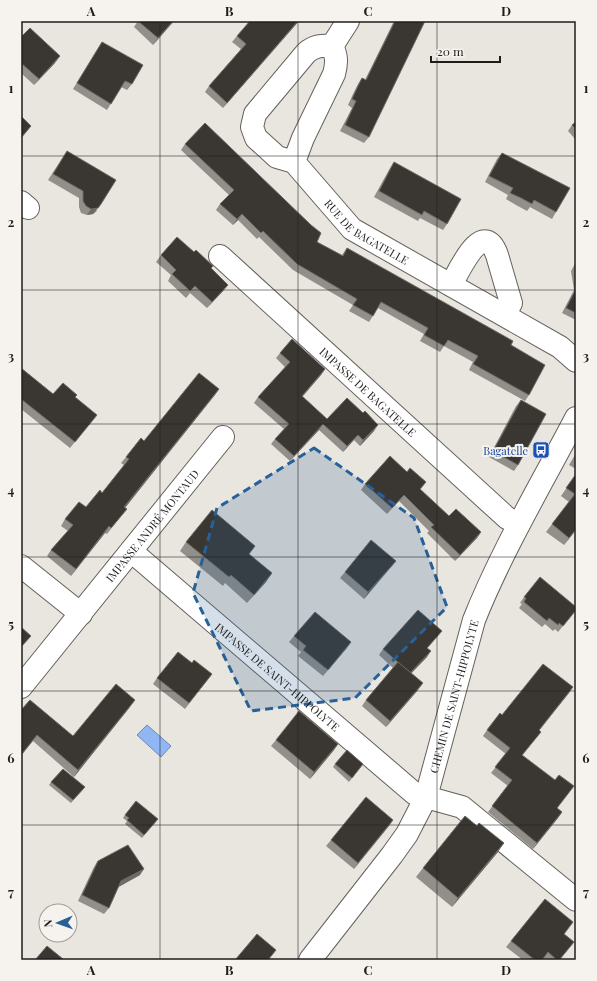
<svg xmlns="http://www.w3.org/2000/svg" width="597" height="981" font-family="'Playfair Display',serif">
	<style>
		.water { fill: #90b7f4; stroke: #6e89b3 }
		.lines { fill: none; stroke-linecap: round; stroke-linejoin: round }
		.minor-casing { stroke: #64615c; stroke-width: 24 }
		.tertiary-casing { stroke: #64615c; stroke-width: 24 }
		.minor { stroke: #fff; stroke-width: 22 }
		.tertiary { stroke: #fff; stroke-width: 22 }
		.wall { fill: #928e89 }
		.shaded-wall { fill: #6e6b67 }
		.building { fill: #3a3733; stroke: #6e6b67 }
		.marked { fill: #286098; fill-opacity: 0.2; stroke: #286098; stroke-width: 3; stroke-dasharray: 8 5; stroke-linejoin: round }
		.grid { fill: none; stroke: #1f1d1c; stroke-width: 1; stroke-opacity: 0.55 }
		.labels { text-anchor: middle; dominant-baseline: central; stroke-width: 4; stroke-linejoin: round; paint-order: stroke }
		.street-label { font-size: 11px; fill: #1f1d1c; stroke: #f6f2ed }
		.transit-label { font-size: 11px; fill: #164399; stroke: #f6f2ed; text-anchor: end }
		.neatline { fill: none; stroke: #1f1d1c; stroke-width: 1.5 }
		.grid-label { font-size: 13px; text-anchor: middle; font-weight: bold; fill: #1f1d1c }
	</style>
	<rect width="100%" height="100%" fill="#e9e5df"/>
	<path class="water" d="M147 725 171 746 161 757 137 735Z"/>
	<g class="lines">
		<defs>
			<g id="minor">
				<path d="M332 46 348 21"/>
				<path id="s1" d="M294 162 303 138 334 74C337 63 337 56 332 46 321 45 314 46 306 53L255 114 252 127 256 138 277 157 294 162 352 229 560 347 576 361"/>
				<path d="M21 202 28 208"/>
				<path id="s2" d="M220 256 507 518 519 524"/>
				<path d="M451 285C459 271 483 216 497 255L511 303 505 314"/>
				<path id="s3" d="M131 551 415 794 462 807 576 900"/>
				<path d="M21 566 81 614"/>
				<path id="s4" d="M21 687 223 437"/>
			</g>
			<g id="tertiary">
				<path id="s5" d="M310 960 392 855 407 834 426 797 474 620C502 550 541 485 576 418"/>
			</g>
		</defs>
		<use href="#minor" class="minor-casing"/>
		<use href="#tertiary" class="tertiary-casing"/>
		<use href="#minor" class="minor"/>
		<use href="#tertiary" class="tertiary"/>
	</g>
	<g class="wall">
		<path d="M138 21H174L153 45 134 27Z"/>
		<path d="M250 21H299L223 108 205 92 209 86 241 49 232 42 237 36Z"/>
		<path d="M394 21H425L369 137 364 143 340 131 352 108 348 105 353 94 358 84 362 78 365 80Z"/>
		<path d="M21 37 55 63 34 85 21 73Z"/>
		<path d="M102 42 132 84 127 90 121 87 107 110 73 89Z"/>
		<path d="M576 122V140L568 131 572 125Z"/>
		<path d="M185 144 317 242 342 255 347 248 511 345 529 395 525 401 469 370 473 362 444 346 440 352 420 341 424 334 378 308 369 322 349 311 353 305 293 270 259 237 257 239 238 220 233 225 216 210 220 204 229 195 181 150Z"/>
		<path d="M67 151 97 211 93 214 87 215 81 213 79 207V198L48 180Z"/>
		<path d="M502 153 556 212 552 219 530 207 527 211 516 205 506 199 508 195 485 182 497 159Z"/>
		<path d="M394 162 447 224 443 230 420 218 418 221 374 197 390 168Z"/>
		<path d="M161 255 211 269 223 291 207 308 190 293 186 298 168 281 171 275 156 262Z"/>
		<path d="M576 262V320L562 313 574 290 571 271Z"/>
		<path d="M280 353 325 369 321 375 302 396 327 419 374 431 360 446 354 440 343 452 319 430 290 461 271 444 275 439 284 429 254 403 258 397 285 367 276 358Z"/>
		<path d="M21 368 53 394 75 397 92 421 70 448 21 409Z"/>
		<path d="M219 389 125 508 122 515 107 534 105 533 71 576 47 556 51 550 68 531 61 526 65 519 86 507 102 493 124 465 121 463 126 457 144 441Z"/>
		<path d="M521 400 518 465 514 471 489 457 516 406Z"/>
		<path d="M576 453V469L569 465Z"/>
		<path d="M407 472 426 482 420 490 449 516 481 532 477 538 455 561 427 533 429 531 399 501 387 514 361 490 365 484Z"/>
		<path d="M576 474V530L564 545 546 532 569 502 561 496Z"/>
		<path d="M186 542 250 555 272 573 266 582 247 603 225 583 223 586 180 551Z"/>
		<path d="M396 561 391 567 364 599 340 578 345 572Z"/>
		<path d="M524 597 573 614 558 632 555 629 553 631 545 624 542 627 519 608 522 604 520 603Z"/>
		<path d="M294 636 351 642 323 676 298 656 301 652 289 642Z"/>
		<path d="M437 637 427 648V657L411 673 418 690 386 727 362 706 366 700 393 668 379 655 383 649Z"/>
		<path d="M192 663 212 674 185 709 153 684 157 678Z"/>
		<path d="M569 693 539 731 536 738 522 756 569 792 557 808 562 812 558 818 533 849 488 812 508 786 491 773 506 754 483 736 487 730 502 715Z"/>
		<path d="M130 707 74 777 33 741 21 756V710L73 736Z"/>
		<path d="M276 740 338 744 334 750 310 779 271 746Z"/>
		<path d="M335 764H363L349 782 333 767Z"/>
		<path d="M51 782 85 787 71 803 49 785Z"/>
		<path d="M125 815 158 819 142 838 125 824 127 821 123 818Z"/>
		<path d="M393 820 354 869 326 846 331 840Z"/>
		<path d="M498 852 452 907 416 877 423 868Z"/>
		<path d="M98 861 140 875 119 886 109 908 104 914 78 901 94 867Z"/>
		<path d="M573 922 564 934 574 942 560 960H546L544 959 543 960H523L506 947 511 941Z"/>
	</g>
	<g class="shaded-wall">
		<path d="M173 21H174L153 45 158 38Z"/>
		<path d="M298 21H299L223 108 227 103Z"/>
		<path d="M60 56 55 63 34 85 39 79Z"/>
		<path d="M101 204 93 214 87 215 91 209Z"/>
		<path d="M242 214 238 220 233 225 237 219Z"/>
		<path d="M228 285 223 291 207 308 212 302Z"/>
		<path d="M325 369 321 375 298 402 302 396Z"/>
		<path d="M219 389 215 395 120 514 124 507Z"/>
		<path d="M323 424 319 430 290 461 294 456Z"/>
		<path d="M378 425 374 431 360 446 363 440Z"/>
		<path d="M358 435 354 440 343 452 347 446Z"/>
		<path d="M109 526 105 533 71 576 76 569Z"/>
		<path d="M576 529V530L564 545 569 538Z"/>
		<path d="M481 532 477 538 455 561 460 555Z"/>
		<path d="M396 561 391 567 364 599 368 592Z"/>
		<path d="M272 573 266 582 247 603 254 595Z"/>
		<path d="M351 642 347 648 323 676 328 670Z"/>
		<path d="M431 651 427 657 406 679 410 673Z"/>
		<path d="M423 683 418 690 386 727 390 721Z"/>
		<path d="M573 687 569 693 534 736 539 730Z"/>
		<path d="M135 700 130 707 74 777 78 770Z"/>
		<path d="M338 744 334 750 310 779 314 772Z"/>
		<path d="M562 812 558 818 533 849 537 843Z"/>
		<path d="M393 820 389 826 354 869 358 863Z"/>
		<path d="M504 843 498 852 452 907 458 898Z"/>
		<path d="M144 869 140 875 117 888 121 881Z"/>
	</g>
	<g class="building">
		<path d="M138 21H173L158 38Z"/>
		<path d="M250 21H298L227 103 209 86 246 44 237 36Z"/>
		<path d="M395 21H425L369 137 345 125 356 101 352 99 357 88 362 78 366 80Z"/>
		<path d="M30 28 60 56 39 79 21 63V37Z"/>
		<path d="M102 42 143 65 132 84 125 81 111 104 77 83Z"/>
		<path d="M21 116 31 126 21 138Z"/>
		<path d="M576 122V129L572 125Z"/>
		<path d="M205 123 311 225 321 233 317 242 343 256 347 248 513 341 511 345 545 365 529 395 473 364 478 356 448 340 444 346 424 335 428 328 381 302 373 316 353 305 357 299 297 264 263 231 261 233 242 214 237 219 220 204 234 190 185 144Z"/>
		<path d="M67 151 116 180 101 204 98 208 91 209 86 206 83 201V191L53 174Z"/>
		<path d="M502 153 570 188 556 212 534 200 532 204 521 198 510 193 513 188 489 176Z"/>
		<path d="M394 162 461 199 447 224 424 211 422 215 379 191Z"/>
		<path d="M177 237 194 252 196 250 213 266 211 268 228 285 212 302 195 286 190 291 172 274 176 270 161 255Z"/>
		<path d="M576 289V313L566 308Z"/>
		<path d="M292 339 325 369 302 396 327 419 347 398 363 413 365 411 378 425 363 440 358 435 347 446 323 424 294 456 275 439 289 424 258 397 290 362 280 353Z"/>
		<path d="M21 368 53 394 63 383 77 395 75 397 97 415 75 442 21 399Z"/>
		<path d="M199 373 219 389 124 507 127 509 111 528 109 526 76 569 51 550 73 525 65 519 79 502 86 507 100 490 102 493 129 459 126 457 141 438 144 441Z"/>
		<path d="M521 400 546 414 518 465 493 451Z"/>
		<path d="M390 456 407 472 410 468 426 482 420 489 449 516 456 509 481 532 460 555 431 527 434 525 404 495 392 508 365 484Z"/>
		<path d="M576 474V529L569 538 552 524 575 494 566 488Z"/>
		<path d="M212 510 255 546 249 554 272 573 254 595 231 575 229 577 186 542Z"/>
		<path d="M371 540 396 561 368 592 345 572Z"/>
		<path d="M540 577 576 607V610L563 626 559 623 558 625 549 618 547 621 524 602 526 598 524 597Z"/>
		<path d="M418 610 442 631 427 648 431 651 410 673 383 649Z"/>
		<path d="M315 612 351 642 328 670 303 650 306 646 294 636Z"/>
		<path d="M21 627 31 636 21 647Z"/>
		<path d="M178 652 192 663 194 660 212 674 189 703 157 678Z"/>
		<path d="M398 662 423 683 390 721 366 700Z"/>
		<path d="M543 664 573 687 539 730 541 732 522 755 555 780 559 775 574 786 557 808 562 812 537 843 492 806 512 780 495 767 510 748 487 730 500 713 502 715Z"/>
		<path d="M116 684 135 700 78 770 37 735 21 755V710L30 700 73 736Z"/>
		<path d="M299 711 338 744 314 772 276 740Z"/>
		<path d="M347 750 363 764 352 778 335 764Z"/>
		<path d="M63 769 85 787 73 800 51 782Z"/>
		<path d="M366 797 393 820 358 863 331 840Z"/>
		<path d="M136 801 158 819 144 835 127 820 129 818 125 815Z"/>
		<path d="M465 816 477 826 479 823 504 843 458 898 423 868Z"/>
		<path d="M128 845 144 869 121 881 109 908 82 895 98 861Z"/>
		<path d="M545 899 573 922 564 934 574 942 559 960H557L548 952 542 960H535L511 941Z"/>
		<path d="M257 934 276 950 268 960H235Z"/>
		<path d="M47 946 63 959V960H35Z"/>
	</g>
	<path class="marked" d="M314 448 414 518 447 607 355 698 251 711 193 593 217 508Z"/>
	<path class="grid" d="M160 21V960M298 21V960M437 21V960M21 156H576M21 290H576M21 424H576M21 557H576M21 691H576M21 825H576"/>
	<defs>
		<symbol id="bus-square" viewBox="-11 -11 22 22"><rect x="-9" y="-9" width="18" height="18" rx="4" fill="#1a4fb4" stroke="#f6f2ed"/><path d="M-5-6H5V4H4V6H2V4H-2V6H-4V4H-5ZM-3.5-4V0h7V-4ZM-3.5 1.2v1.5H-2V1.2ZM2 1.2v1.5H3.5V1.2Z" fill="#fff"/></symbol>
	</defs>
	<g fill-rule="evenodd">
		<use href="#bus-square" x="531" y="440" width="20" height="20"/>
	</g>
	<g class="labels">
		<g class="street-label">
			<text stroke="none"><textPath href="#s1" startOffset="406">RUE DE BAGATELLE</textPath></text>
			<text stroke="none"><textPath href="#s2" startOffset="201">IMPASSE DE BAGATELLE</textPath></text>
			<text stroke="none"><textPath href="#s4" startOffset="208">IMPASSE ANDRÉ MONTAUD</textPath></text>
			<text stroke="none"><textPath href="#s3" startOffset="193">IMPASSE DE SAINT-HIPPOLYTE</textPath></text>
			<text stroke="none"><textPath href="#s5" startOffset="305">CHEMIN DE SAINT-HIPPOLYTE</textPath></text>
		</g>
		<g class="transit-label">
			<text x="528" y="450">Bagatelle</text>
		</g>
	</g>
	<rect width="597" height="981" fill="none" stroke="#f6f2ed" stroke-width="44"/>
	<g transform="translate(58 923) rotate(268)"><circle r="19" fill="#f6f2ed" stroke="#a09d99"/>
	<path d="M0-3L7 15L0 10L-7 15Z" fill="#286098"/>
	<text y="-6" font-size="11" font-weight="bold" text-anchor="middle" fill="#1f1d1c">N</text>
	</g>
	<path d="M431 56v6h69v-6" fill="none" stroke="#1f1d1c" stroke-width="2"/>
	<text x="437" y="56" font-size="12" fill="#1f1d1c" stroke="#f6f2ed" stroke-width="3" paint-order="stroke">20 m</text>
	<rect x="22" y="22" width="553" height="937" class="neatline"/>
	<g class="grid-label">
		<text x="91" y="16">A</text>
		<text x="229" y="16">B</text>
		<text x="368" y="16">C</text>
		<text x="506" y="16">D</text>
		<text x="11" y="93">1</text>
		<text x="586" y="93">1</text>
		<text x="11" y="227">2</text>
		<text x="586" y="227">2</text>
		<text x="11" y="361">3</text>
		<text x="586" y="361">3</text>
		<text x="11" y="495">4</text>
		<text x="586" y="495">4</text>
		<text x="11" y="629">5</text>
		<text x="586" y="629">5</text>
		<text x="11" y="763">6</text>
		<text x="586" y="763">6</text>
		<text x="11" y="897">7</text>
		<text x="586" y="897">7</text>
		<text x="91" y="975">A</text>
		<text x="229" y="975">B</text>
		<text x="368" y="975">C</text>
		<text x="506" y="975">D</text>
	</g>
</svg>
